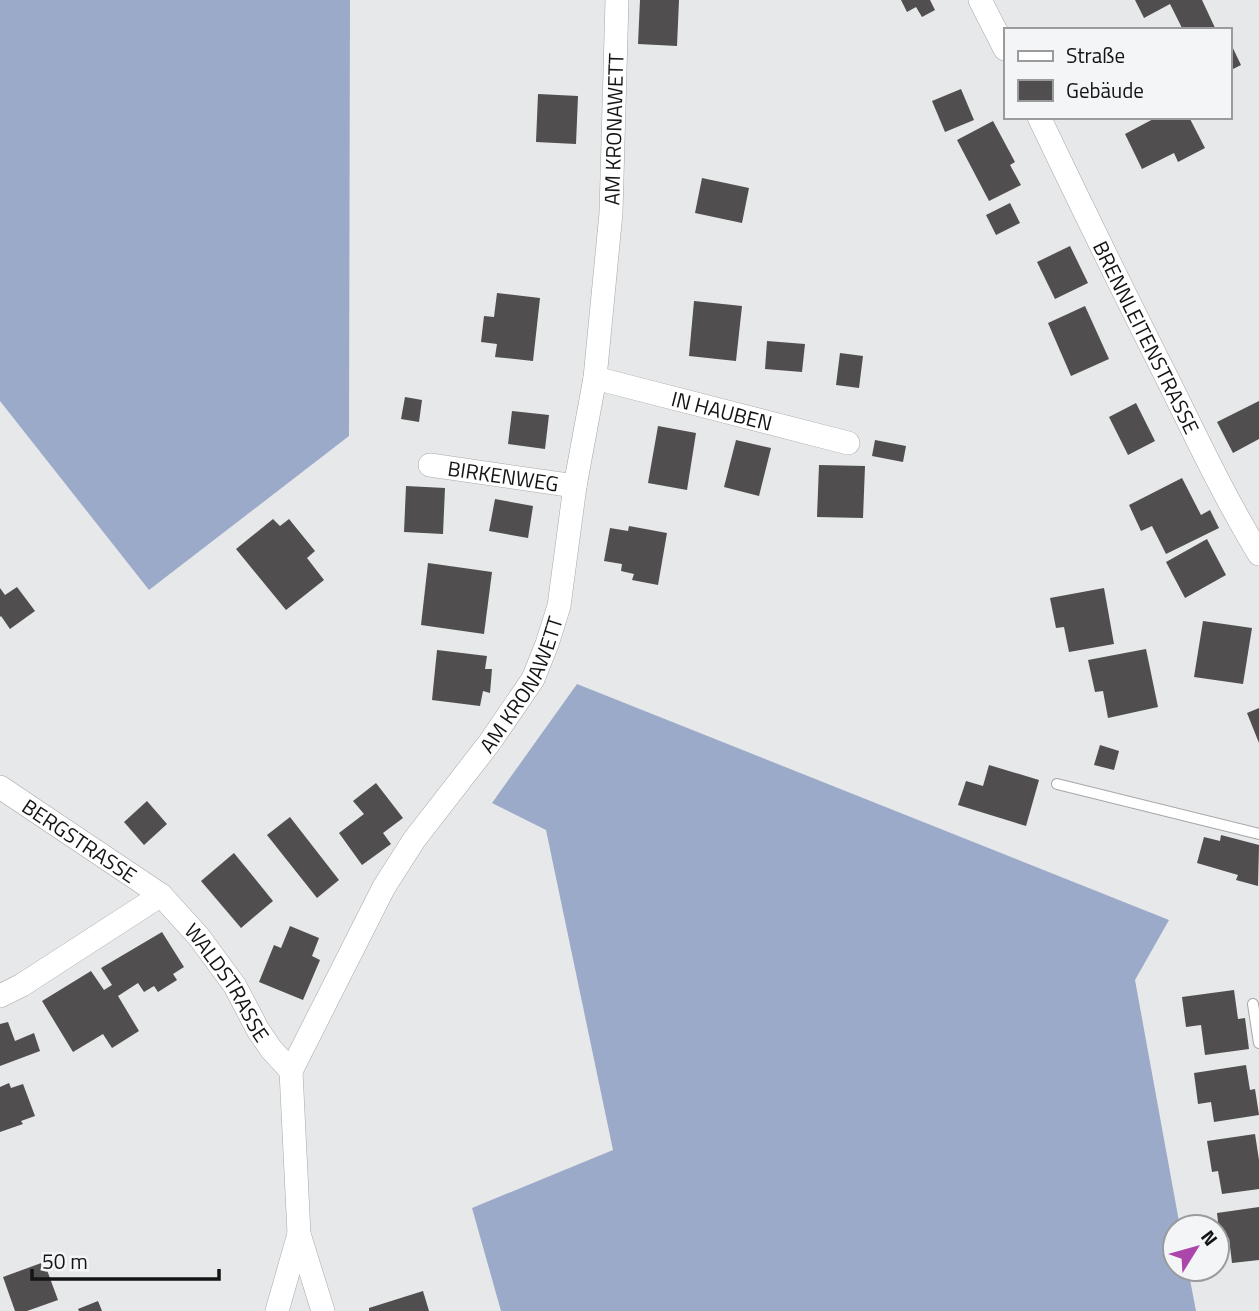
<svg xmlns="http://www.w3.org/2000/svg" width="1259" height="1311" font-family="'Titillium Web',sans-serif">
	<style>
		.forest { fill: #9caaca }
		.building { fill: #504e4e }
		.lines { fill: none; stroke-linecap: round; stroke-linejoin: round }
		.lane-casing { stroke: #a6a7a9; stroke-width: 12 }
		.street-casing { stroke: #a6a7a9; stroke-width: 24 }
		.lane { stroke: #fff; stroke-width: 10 }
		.street { stroke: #fff; stroke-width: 23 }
		.labels { text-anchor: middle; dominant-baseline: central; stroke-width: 7; stroke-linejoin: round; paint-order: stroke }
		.street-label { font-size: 21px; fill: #141415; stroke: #f4f5f6 }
	</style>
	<rect width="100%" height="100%" fill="#e7e8e9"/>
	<g class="forest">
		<path d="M0 0H350L349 436 149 590 0 401Z"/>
		<path d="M577 684 1169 920 1135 980 1180 1227H1175V1269H1188L1196 1311H501L472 1208 613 1150 546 830 492 803Z"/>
	</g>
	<g class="building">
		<path d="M640 0H679L677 46 638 44Z"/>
		<path d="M901 0H930L935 10 922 17 916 7 907 12Z"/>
		<path d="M1135 0H1202L1216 30H1183L1170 4 1144 18Z"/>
		<path d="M1229 40 1241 65 1229 71Z"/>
		<path d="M961 89 974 120 945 132 932 101Z"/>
		<path d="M538 94 578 96 576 144 536 142Z"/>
		<path d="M1157 117H1189L1205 148 1178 162 1174 153 1142 169 1125 134Z"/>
		<path d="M993 121 1015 162 1010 165 1021 185 989 201 957 140Z"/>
		<path d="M702 178 749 188 742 223 695 213Z"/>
		<path d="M1010 203 1020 223 996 235 986 215Z"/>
		<path d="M1070 246 1088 283 1055 299 1037 262Z"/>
		<path d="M497 293 540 298 533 361 495 357 497 344 481 342 484 316 494 317Z"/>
		<path d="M694 301 742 306 736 361 689 356Z"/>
		<path d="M1085 306 1109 359 1071 376 1048 323Z"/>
		<path d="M767 341 805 344 802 372 765 369Z"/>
		<path d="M840 353 863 356 859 388 836 385Z"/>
		<path d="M405 397 422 400 419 422 401 419Z"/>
		<path d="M1259 401V439L1233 453 1217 422Z"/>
		<path d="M1136 403 1155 441 1128 455 1109 417Z"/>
		<path d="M512 411 549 415 545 449 508 444Z"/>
		<path d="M658 426 696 433 687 490 648 483Z"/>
		<path d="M736 440 771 448 759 496 724 487Z"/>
		<path d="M875 440 906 446 903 462 872 456Z"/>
		<path d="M819 465 865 466 863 518 817 517Z"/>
		<path d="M1182 478 1201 515 1210 510 1219 528 1166 554 1152 526 1141 531 1129 505Z"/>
		<path d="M406 486 445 488 443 534 404 532Z"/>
		<path d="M495 499 533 506 528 538 489 531Z"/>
		<path d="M273 519 280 526 289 519 315 551 307 558 324 580 286 610 236 549Z"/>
		<path d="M629 526 667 533 658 585 632 580 634 574 621 571 622 564 604 561 610 528 628 531Z"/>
		<path d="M1207 539 1226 575 1185 598 1166 562Z"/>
		<path d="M428 563 492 572 484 634 421 625Z"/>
		<path d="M17 587 35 611 10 629 1 616 0 617V588L5 595Z"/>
		<path d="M1104 588 1114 644 1069 652 1064 627 1056 628 1050 598Z"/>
		<path d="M1203 621 1252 628 1243 684 1194 677Z"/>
		<path d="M1146 649 1158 707 1108 718 1103 691 1095 692 1088 660Z"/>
		<path d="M437 650 487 656 485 669H492L490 693 483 691 480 706 432 700Z"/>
		<path d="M1259 708V743L1247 713Z"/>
		<path d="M1100 745 1119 751 1114 770 1094 765Z"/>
		<path d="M989 765 1039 780 1026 826 958 805 966 781 983 786Z"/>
		<path d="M376 783 403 818 383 833 391 844 362 865 339 833 364 814 353 801Z"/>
		<path d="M147 801 167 824 144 845 124 822Z"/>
		<path d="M290 817 339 880 317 898 267 835Z"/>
		<path d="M1221 835 1259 845 1258 886 1236 880 1238 875 1197 863 1204 837 1220 841Z"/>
		<path d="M234 853 273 901 241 928 201 881Z"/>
		<path d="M290 926 319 938 312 956 320 960 303 1000 259 982 274 945 281 948Z"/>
		<path d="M162 932 184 967 173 974 177 980 158 992 154 986 144 992 138 983 118 996 139 1031 112 1048 103 1034 73 1052 42 1001 91 971 104 990 112 985 101 968Z"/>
		<path d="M1234 990 1238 1019 1245 1018 1249 1049 1205 1055 1201 1025 1186 1027 1182 997Z"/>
		<path d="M8 1022 15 1041 34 1033 40 1051 0 1066V1024Z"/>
		<path d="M1246 1065 1250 1090 1255 1089 1259 1115 1214 1122 1211 1102 1198 1104 1194 1073Z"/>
		<path d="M9 1083 11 1088 23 1084 35 1116 21 1121 23 1124 0 1132V1087Z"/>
		<path d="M1255 1134 1259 1160V1189L1222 1194 1218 1171 1212 1172 1207 1141Z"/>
		<path d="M1259 1207V1260L1232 1263 1229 1238 1220 1239 1217 1213Z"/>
		<path d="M44 1262 58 1300 27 1311H15L3 1277Z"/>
		<path d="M423 1291 429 1311H369V1308Z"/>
		<path d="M98 1301 102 1311H79L78 1309Z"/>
	</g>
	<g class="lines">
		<defs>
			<g id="lane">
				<path d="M1057 784 1259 834"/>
				<path d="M1253 1004 1259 1043"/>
			</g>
			<g id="street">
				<path d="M980 0 1005 49"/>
				<path id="s1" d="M1039 117C1081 205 1124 293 1168 380 1197 439 1225 498 1259 554"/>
				<path id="s2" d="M595 378 848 443"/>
				<path id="s3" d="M430 465 575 486"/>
				<path id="s4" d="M0 787 161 895 199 937 235 986 258 1030 271 1049 291 1071"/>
				<path d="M0 996 22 985 161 895"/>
				<path d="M277 1311 299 1234"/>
				<path id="s5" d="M323 1311 299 1234 291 1071 384 887 414 840 490 742 533 679 547 644 559 606 575 486 595 378 611 213 617 0"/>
			</g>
		</defs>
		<use href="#lane" class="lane-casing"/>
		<use href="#street" class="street-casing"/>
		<use href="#lane" class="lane"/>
		<use href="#street" class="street"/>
	</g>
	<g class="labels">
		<g class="street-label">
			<text stroke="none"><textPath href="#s5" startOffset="1264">AM KRONAWETT</textPath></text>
			<text stroke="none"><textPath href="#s1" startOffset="245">BRENNLEITENSTRASSE</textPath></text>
			<text stroke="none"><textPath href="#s2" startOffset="131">IN HAUBEN</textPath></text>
			<text stroke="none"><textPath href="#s3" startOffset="74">BIRKENWEG</textPath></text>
			<text stroke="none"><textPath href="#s5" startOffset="696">AM KRONAWETT</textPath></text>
			<text stroke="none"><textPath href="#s4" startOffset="96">BERGSTRASSE</textPath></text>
			<text stroke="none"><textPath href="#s4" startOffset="304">WALDSTRASSE</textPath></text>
		</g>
	</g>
	<rect x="1004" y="28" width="228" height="91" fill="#f4f5f6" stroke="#9a9b9c" stroke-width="2"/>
	<rect x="1018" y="51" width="35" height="10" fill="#ffffff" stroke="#9a9b9c" stroke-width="2"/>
	<text x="1066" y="63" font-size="21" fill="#141415">Straße</text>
	<rect x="1018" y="80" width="35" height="21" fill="#504e4e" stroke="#9a9b9c" stroke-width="2"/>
	<text x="1066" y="98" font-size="21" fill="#141415">Gebäude</text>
	<g transform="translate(1196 1248) rotate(53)"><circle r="33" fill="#f4f5f6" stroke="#9a9b9c" stroke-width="2"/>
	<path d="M0-5L12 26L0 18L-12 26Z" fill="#ac46ab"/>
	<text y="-10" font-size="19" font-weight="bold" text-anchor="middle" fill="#141415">N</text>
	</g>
	<path d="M32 1269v10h187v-10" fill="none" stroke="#141415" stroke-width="3.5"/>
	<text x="42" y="1269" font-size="21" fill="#141415" stroke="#f4f5f6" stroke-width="5" paint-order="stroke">50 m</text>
</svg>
